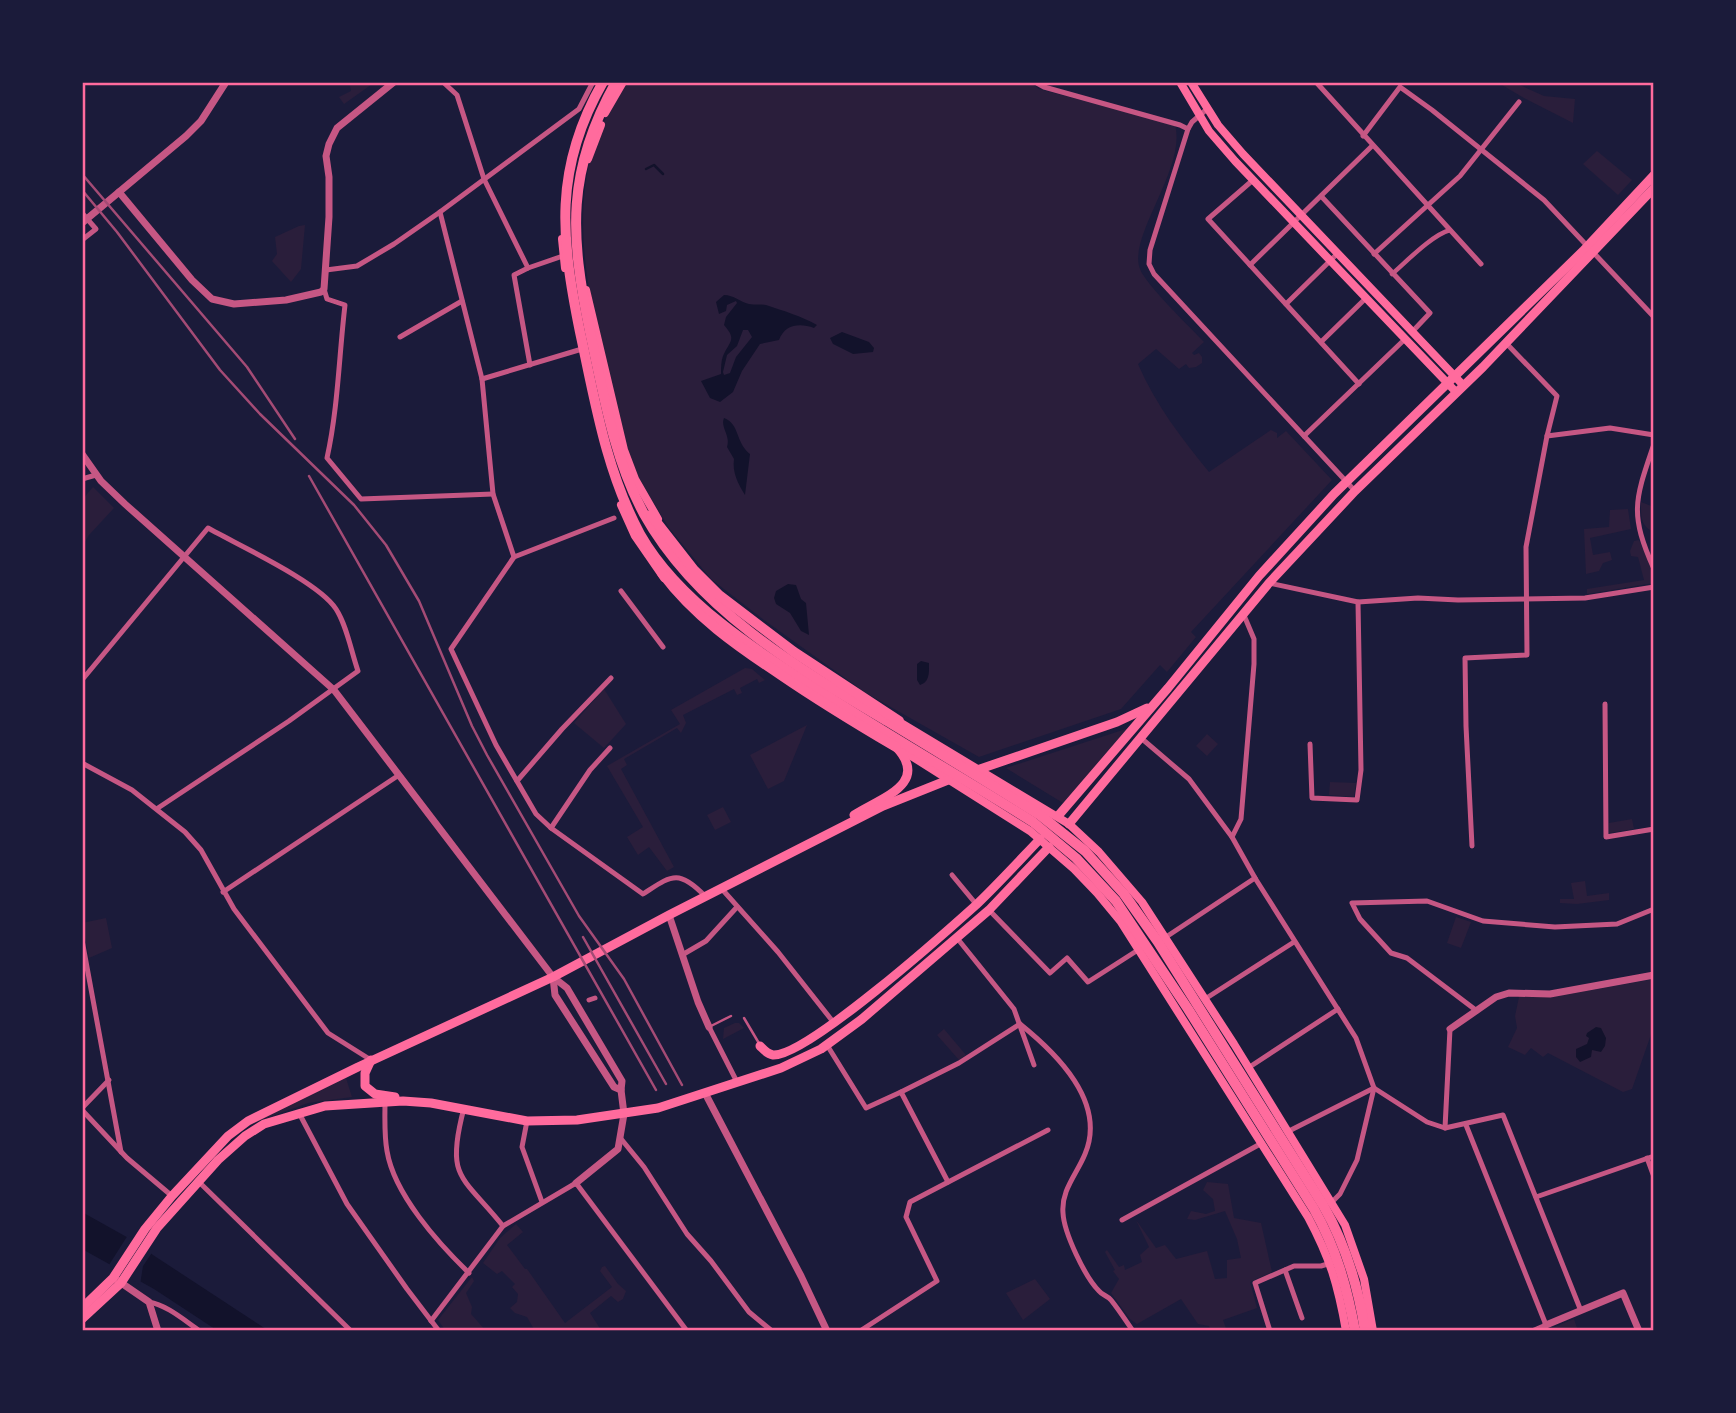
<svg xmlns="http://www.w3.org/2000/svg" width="1736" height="1413" font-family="Montserrat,sans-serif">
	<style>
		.green { fill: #2a1e3b }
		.water { fill: #12122b; fill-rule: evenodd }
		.pier { fill: #1b1b3a }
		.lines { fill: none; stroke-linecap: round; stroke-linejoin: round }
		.stream { stroke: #12122b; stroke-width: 2.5 }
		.service { stroke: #c65784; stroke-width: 2.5 }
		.pedestrian { stroke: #c65784; stroke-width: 4.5 }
		.minor { stroke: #c65784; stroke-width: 5 }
		.tertiary { stroke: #c65784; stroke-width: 7 }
		.secondary { stroke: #ff6b9d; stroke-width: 8 }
		.primary { stroke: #ff6b9d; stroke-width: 9 }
		.motorway { stroke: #ff6b9d; stroke-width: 10 }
		.rail { stroke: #a44b75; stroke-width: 2.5 }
		.neatline { fill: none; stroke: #ff6b9d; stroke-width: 2.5 }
	</style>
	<rect width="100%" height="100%" fill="#1b1b3a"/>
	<g class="green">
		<path d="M349 82H375L344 104 339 97 351 91Z"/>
		<path d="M625 82H1030L1039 89 1175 125C1187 167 1127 237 1140 269 1145 284 1191 328 1204 342L1192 353 1194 355 1199 353 1202 357V363L1196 367 1189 368 1186 364 1179 369 1156 349 1138 364C1155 404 1182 439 1209 472L1271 430 1277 433V438L1286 431 1332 480 1191 632 1196 637 1167 672 1160 665 1121 709 979 757 866 693 764 620 711 579 669 528 637 475 629 456C607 364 567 255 590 160 597 132 611 107 625 82Z"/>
		<path d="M1497 82H1513L1544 96 1575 99 1573 123 1524 98Z"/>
		<path d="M1597 151 1632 180 1618 195 1583 164Z"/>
		<path d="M305 225 301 269 291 282 272 261 277 254 275 237 299 226Z"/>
		<path d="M93 487 114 508 89 535 82 547V500Z"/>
		<path d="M1641 502 1654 507V532C1640 526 1641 516 1641 502Z"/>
		<path d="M1628 509 1631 529 1590 538 1593 555 1610 552 1612 560 1603 563 1599 571 1586 574 1584 529 1609 527 1610 510Z"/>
		<path d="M1639 540 1654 573V583L1587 594V589L1644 580 1638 557 1631 556 1630 551 1634 541Z"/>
		<path d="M745 668 752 669 765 680 759 683 757 679 740 688 742 693 737 695 734 689 683 715 686 723 681 733 677 728 624 759 627 765 621 769 674 867 667 871 649 847 638 855 627 837 643 827 607 766 680 724 671 710Z"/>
		<path d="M604 689 626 724 604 748 574 723Z"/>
		<path d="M807 725 784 781 768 789 750 755Z"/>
		<path d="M1132 727 1063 803 1006 768Z"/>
		<path d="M1207 734 1218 744 1207 756 1196 746Z"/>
		<path d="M1330 782 1356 783 1354 797 1329 795Z"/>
		<path d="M723 807 731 822 715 830 707 815Z"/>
		<path d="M1632 819 1634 829 1609 833V823Z"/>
		<path d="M1585 881 1587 896 1609 893V900L1577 904 1560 903V899H1574L1571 883Z"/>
		<path d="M1456 917 1471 922 1461 948 1447 943Z"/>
		<path d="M106 918 112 948 89 958 82 923Z"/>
		<path d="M1654 979V1026L1632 1089 1623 1092 1548 1053 1543 1057 1531 1048 1525 1055 1508 1047 1517 1028 1515 1016 1519 997 1569 994Z"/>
		<path d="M735 1023H739L744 1028 723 1039 724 1028Z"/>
		<path d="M944 1029 966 1055 959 1060 937 1035Z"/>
		<path d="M346 1078 352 1097 308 1103 256 1122Z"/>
		<path d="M1207 1182 1228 1184 1234 1218 1261 1223 1272 1272 1250 1282 1257 1308 1223 1320 1227 1331H1211L1209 1326 1198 1324 1181 1299 1137 1324 1130 1319 1111 1293 1119 1279 1113 1271 1115 1270 1105 1252 1107 1250 1119 1267 1124 1265 1125 1270 1142 1262 1140 1255 1149 1247 1136 1220 1156 1248 1165 1245 1176 1259 1207 1251 1215 1279 1227 1278V1260L1241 1258 1237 1239 1225 1211 1195 1220 1187 1219 1191 1211 1206 1214 1215 1211 1213 1199 1203 1190Z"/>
		<path d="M516 1224 523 1232 507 1245 525 1269H527L565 1323 612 1287 600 1271 602 1267 605 1266 618 1284 626 1291 623 1299 618 1302 611 1296 590 1313 601 1330 535 1331 527 1317 515 1313 510 1308 517 1302 518 1294 512 1287 515 1284 502 1271 497 1274 483 1263 500 1238Z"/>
		<path d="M472 1277 474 1281 466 1293 472 1307 471 1314 486 1331 445 1330 438 1320Z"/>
		<path d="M1035 1279 1050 1299 1023 1320 1006 1293Z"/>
		<path d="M1574 1319 1578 1331H1545Z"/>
	</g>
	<g class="water">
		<path d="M724 295C734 295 740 302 749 304 755 305 761 304 766 305 784 311 801 316 817 325L814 328C800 323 785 324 779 340L760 344 742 371 733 392 720 402 710 398 701 381 721 374C721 368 721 361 723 356 730 340 737 340 724 325L726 317 737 303 736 301 727 305 726 311 719 314 716 302ZM743 330H748L752 337 736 357 730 373 724 375 723 372 727 355 737 346Z"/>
		<path d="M842 332 869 342 874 348 873 352 853 354 833 344 830 338Z"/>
		<path d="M724 418C740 424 735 442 750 454L745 495C738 484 732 472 734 459L727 447C731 436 720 427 724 418Z"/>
		<path d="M788 584 796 585 801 599 806 603 809 635 801 631 790 613 776 604 774 598 776 591Z"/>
		<path d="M921 661 929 663C929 672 930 682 920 685L917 680V664Z"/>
		<path d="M1596 1027 1601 1028 1606 1038 1605 1046 1601 1052 1592 1050 1591 1057 1580 1062 1576 1057V1049L1587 1044 1589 1038 1586 1036 1587 1033Z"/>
		<path d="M82 1212 141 1245 153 1255 269 1331H218L154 1289 82 1249Z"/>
	</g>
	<path class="pier" d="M128 1235 153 1251 143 1266 140 1285 109 1265Z"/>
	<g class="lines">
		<path class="stream" d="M646 169 654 165 663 174"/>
		<g class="service">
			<path d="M744 1018 760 1045"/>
			<path d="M709 1027 731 1016"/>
		</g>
		<path class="pedestrian" d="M1392 274C1407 261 1432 235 1450 230"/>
		<g class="minor">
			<path d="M443 82 457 95 484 179 528 268 563 256"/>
			<path d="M1035 82 1044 87 1180 125 1188 129"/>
			<path d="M1316 82 1481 264"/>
			<path d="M1207 109 1192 122 1188 129 1150 250 1149 264 1154 274 1355 491"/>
			<path d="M1363 136 1400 87 1432 110 1544 200 1654 317"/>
			<path d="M1253 180 1208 219 1359 384"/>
			<path d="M1321 196 1430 313 1412 332"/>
			<path d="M440 212 482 379 493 494 514 557 614 518"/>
			<path d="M82 213 96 229 82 240"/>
			<path d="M1374 254 1460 176 1519 102"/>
			<path d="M1250 265 1372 146"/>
			<path d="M528 268 514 275 530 365"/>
			<path d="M326 270 357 266 394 244 440 212 579 109 593 82"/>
			<path d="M324 289 327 299 345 305C339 356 338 408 327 458L361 499 493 494"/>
			<path d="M1286 304 1337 254"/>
			<path d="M400 337 462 301"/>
			<path d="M1321 342 1365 299"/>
			<path d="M482 379 582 349"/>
			<path d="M1304 436 1404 340"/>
			<path d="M1547 436 1610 428 1654 435"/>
			<path d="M1654 444C1635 500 1629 513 1654 569"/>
			<path d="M82 479 96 475"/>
			<path d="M514 557 451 649 496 745 536 814 551 828 643 894C671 876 678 868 705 896"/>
			<path d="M1269 583 1358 602 1418 598 1458 600 1585 598 1654 587"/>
			<path d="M621 591 663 647"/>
			<path d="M1243 613 1254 639V664L1241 819 1232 837 1255 878 1356 1038 1374 1088 1357 1160 1340 1194 1331 1203"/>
			<path d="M82 680 208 528C238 545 319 582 336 609 347 626 351 651 358 671L289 721 158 808"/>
			<path d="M1605 704 1606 837 1654 829"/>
			<path d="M1141 738 1189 779 1232 837"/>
			<path d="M1310 744 1312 798 1357 800 1361 770 1358 602"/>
			<path d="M82 763 132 790 185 832 201 850 234 909 328 1033 371 1060"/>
			<path d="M517 781 562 729 611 678"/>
			<path d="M551 828 590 770 610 748"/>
			<path d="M1472 846 1466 726 1465 658 1527 655 1526 547 1547 436 1557 396 1506 343"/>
			<path d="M952 875 976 904"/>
			<path d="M721 888 778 952 834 1023"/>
			<path d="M223 892 399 775"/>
			<path d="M989 910 1050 973 1067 958 1088 982 1138 950"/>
			<path d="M1166 937 1255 878"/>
			<path d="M957 938 1014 1009 1034 1065"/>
			<path d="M82 940 121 1152"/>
			<path d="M682 955 706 941 737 907"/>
			<path d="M1205 999 1294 942"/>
			<path d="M589 1000 595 998"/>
			<path d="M1477 1011 1407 958 1391 953 1360 919 1352 903 1427 901 1483 921 1555 927 1617 924 1654 909"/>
			<path d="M1020 1024C1056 1053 1107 1102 1085 1154 1077 1174 1061 1190 1063 1213 1064 1233 1085 1277 1099 1291 1102 1295 1108 1296 1111 1300 1119 1310 1126 1321 1133 1331"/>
			<path d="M709 1027 737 1082"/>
			<path d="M827 1045 866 1108 901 1092 948 1182"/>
			<path d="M1248 1068 1338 1009"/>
			<path d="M1374 1088 1427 1122 1445 1128 1503 1115 1581 1311"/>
			<path d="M901 1092 959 1063 1020 1024"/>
			<path d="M385 1101C385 1117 384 1135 387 1151 394 1194 438 1243 469 1273"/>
			<path d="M82 1108 109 1080"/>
			<path d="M464 1108C445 1179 462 1175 503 1226"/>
			<path d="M82 1110 127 1158 172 1196"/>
			<path d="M299 1113 347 1204 407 1289 439 1331"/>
			<path d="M527 1121 522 1147 542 1202"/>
			<path d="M1466 1125 1546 1325 1532 1331"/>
			<path d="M1445 1128 1450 1029"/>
			<path d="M1287 1132 1374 1088"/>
			<path d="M622 1140 644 1167 687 1234 711 1261 749 1312 772 1331"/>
			<path d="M1647 1158 1654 1177"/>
			<path d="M198 1181 351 1331"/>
			<path d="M1536 1197 1654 1156"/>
			<path d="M1122 1220 1262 1143"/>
			<path d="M1285 1270 1302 1318"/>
			<path d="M149 1302C167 1305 185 1321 200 1331"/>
			<path d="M431 1321 503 1226 576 1183 687 1331"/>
			<path d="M860 1331 937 1281 906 1217 910 1202 1048 1130"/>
			<path d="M1270 1331 1255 1283 1294 1266H1321L1331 1263"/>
		</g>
		<g class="tertiary">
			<path d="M119 192 192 280 212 299 234 304 286 300 321 292 324 289 329 217V177L326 156 329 144 337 128 394 82"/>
			<path d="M82 223 186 136 201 121 226 82"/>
			<path d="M82 454 101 481 125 504 334 690 553 977 567 988 622 1081 621 1090 624 1114 618 1149 576 1183"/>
			<path d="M669 915 698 1002 709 1027"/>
			<path d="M553 977 555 995 614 1087 621 1090"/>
			<path d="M1450 1029 1496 997 1509 993 1550 994 1654 975"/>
			<path d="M705 1093 801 1276 827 1331"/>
			<path d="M117 1280 149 1302 158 1331"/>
			<path d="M1546 1325 1623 1293 1639 1331"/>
		</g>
		<g class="secondary">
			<path d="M1180 82 1209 131 1235 161 1456 392"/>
			<path d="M1191 82 1218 125 1243 154 1463 385"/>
			<path d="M605 113 623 82"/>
			<path d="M588 159 601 125"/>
			<path d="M562 239 565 268"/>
			<path d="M586 290 624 450 635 479 658 519"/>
			<path d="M621 505 635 536 664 578"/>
			<path d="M896 720 1069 824 1099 852 1142 902 1234 1044 1345 1225 1364 1279 1373 1331"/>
			<path d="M897 747 1030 831 1074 869 1097 893 1121 922 1308 1217C1330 1258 1338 1285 1346 1331"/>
		</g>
		<g class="primary">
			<path d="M980 769 1117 722 1147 708"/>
			<path d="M854 815C880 798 931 784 896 747"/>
			<path d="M1058 816 1168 688 1259 576 1334 494 1583 251 1654 175"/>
			<path d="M1069 824 1269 583 1355 491 1483 367 1654 188"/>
			<path d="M760 1046C764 1050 767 1054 773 1055 806 1057 946 932 976 905 998 884 1019 861 1040 839"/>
			<path d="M371 1060 365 1073V1086L375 1094 395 1097"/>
			<path d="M82 1308 113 1278 145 1229 172 1196 228 1136 248 1121 358 1067 553 977 669 915 883 806 948 780"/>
			<path d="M82 1319 121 1283 157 1228 218 1160 245 1136 264 1124 325 1106 403 1101 431 1103 527 1121 577 1120 658 1108 781 1068 821 1049 862 1019 989 910 1049 847"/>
		</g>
		<g class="motorway">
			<path d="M603 82C553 169 561 238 580 332 595 401 606 471 640 534 679 603 761 654 826 695 894 739 965 779 1033 822L1076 858 1116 901 1188 1009 1314 1209C1336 1248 1347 1287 1355 1331"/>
			<path d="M616 82C566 171 570 235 590 332 603 392 614 459 644 514 697 609 796 667 887 721 938 752 989 783 1040 815L1085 851 1124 894 1158 942 1323 1205C1346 1245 1358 1285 1365 1331"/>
			<path d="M651 515 694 570 719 595 794 652 899 721"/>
			<path d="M662 573C694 616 737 646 781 675 819 701 857 724 896 747"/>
		</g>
		<g class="rail">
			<path d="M82 174 247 367 295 439"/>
			<path d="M82 190 117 232 220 370 260 414 354 505 386 545 419 601 472 726 487 755 579 916 624 979 682 1085"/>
			<path d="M309 476 656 1090"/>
			<path d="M583 937 666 1084"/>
		</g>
	</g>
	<rect width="1736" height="1413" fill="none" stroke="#1b1b3a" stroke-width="168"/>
	<rect x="84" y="84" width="1568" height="1245" class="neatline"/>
</svg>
